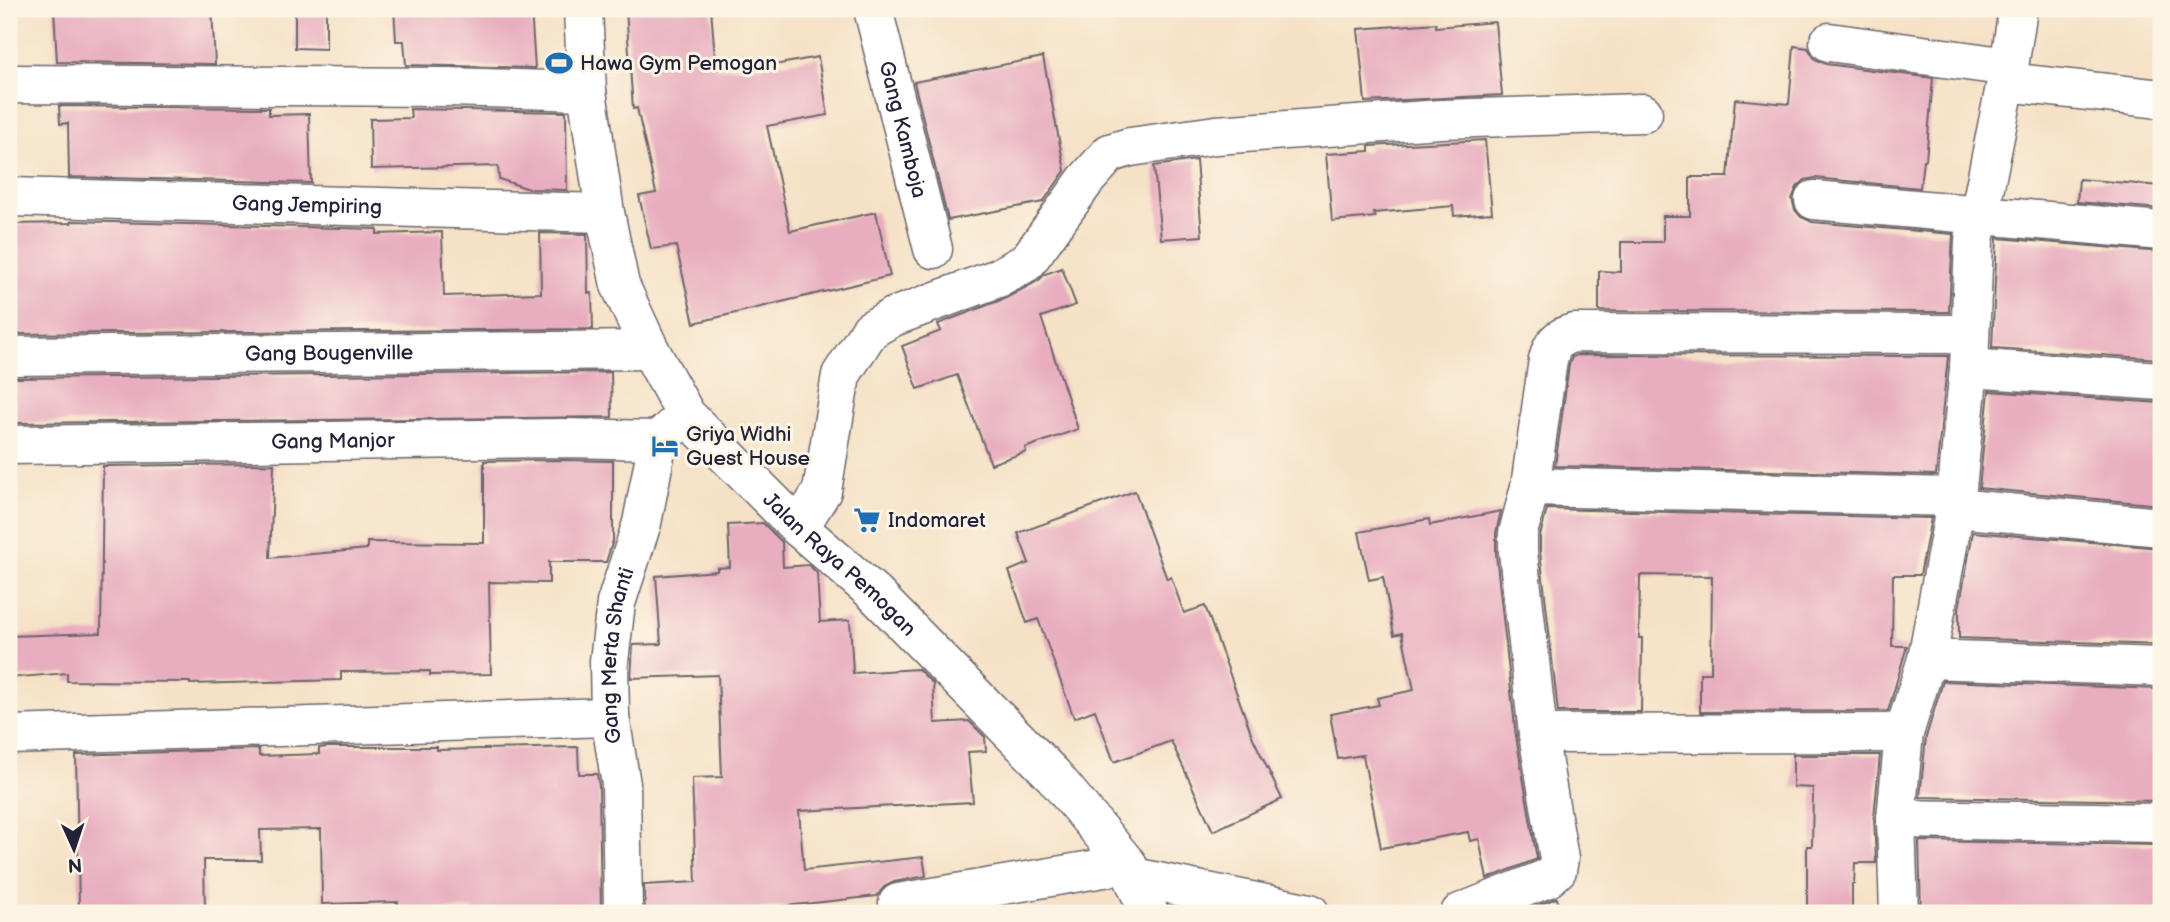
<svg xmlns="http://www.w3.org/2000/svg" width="2170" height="922" font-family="'Balsamiq Sans',sans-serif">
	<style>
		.building { fill: #e8aebf }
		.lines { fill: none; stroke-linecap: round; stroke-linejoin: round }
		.minor-casing { stroke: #6c656c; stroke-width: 41 }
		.tertiary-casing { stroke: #6c656c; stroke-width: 41 }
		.minor { stroke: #fff; stroke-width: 38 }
		.tertiary { stroke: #fff; stroke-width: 38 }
		.labels { text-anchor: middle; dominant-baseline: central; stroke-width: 6; stroke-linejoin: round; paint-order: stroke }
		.poi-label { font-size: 21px; fill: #22223b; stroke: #fcf5e5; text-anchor: start }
		.street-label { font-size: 21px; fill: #22223b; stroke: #fcf5e5 }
	</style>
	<rect width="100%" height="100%" fill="#fcf5e5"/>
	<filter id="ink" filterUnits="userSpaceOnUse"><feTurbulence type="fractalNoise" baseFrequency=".0143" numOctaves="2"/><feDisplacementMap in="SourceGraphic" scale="14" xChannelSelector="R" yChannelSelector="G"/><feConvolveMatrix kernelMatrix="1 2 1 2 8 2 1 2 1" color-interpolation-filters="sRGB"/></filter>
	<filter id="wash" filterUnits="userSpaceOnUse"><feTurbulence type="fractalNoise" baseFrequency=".00686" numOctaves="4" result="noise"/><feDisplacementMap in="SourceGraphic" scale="28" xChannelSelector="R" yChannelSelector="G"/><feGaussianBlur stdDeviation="1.57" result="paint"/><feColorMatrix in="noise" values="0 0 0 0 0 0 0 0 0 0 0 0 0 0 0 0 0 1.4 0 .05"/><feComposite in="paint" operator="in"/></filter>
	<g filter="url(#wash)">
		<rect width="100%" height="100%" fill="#f5e1c6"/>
		<g id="blocks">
			<g class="building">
				<path d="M54 9H212L215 64 57 62Z"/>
				<path d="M295 9H326V49L295 48Z"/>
				<path d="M394 9H531L535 68 406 65 404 41H396Z"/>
				<path d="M626 9H711L716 69 780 64 818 57 828 115 767 126 790 231 876 212 890 276 694 323 676 246 651 249 639 196 656 193 637 108 633 109Z"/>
				<path d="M1495 22 1502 95 1365 102 1358 29 1436 23V27Z"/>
				<path d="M1794 46 1808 48 1815 59 1826 64 1933 78 1926 160H1923L1920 188 1815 178 1805 180 1797 187 1792 199 1795 210 1801 217 1812 222 1953 234 1949 312 1599 311V271L1621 272V242H1663V216H1690V177H1728L1735 99 1789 104Z"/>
				<path d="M1043 57 1065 171 1043 202 948 220 914 82Z"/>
				<path d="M59 106 269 108V115L309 114 311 183 69 177 68 123 60 124Z"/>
				<path d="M410 109 566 112 567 190 529 189 499 179 498 166 371 169 370 119 411 118Z"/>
				<path d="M1485 140 1492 213 1454 216 1453 206 1374 213 1375 217 1332 221 1326 154 1369 151V146Z"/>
				<path d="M1196 160 1202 236 1161 239 1154 166Z"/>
				<path d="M2079 179 2161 186V209L2077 202Z"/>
				<path d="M71 221 377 229V234L442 232 444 296 541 293 540 233 587 234 588 293H592L593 329 9 334V224L71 223Z"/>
				<path d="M1997 238 2161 252V359L1992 348Z"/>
				<path d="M1062 268 1076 305 1041 317 1078 429 1025 448 1026 452 991 464 957 375 918 389 902 346 941 331 938 324 1006 298 1038 281 1045 274Z"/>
				<path d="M1577 355 1948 356 1936 475 1555 466 1569 365 1572 357Z"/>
				<path d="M611 372 612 417 15 423 14 378Z"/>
				<path d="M1989 391 2161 403V505L1979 488Z"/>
				<path d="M563 460 613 461V540L606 562H549V583L489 582 491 674 430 675V671L341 672V680L190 684V682L67 681V673L9 678V636L101 633 103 466 274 464 270 558 367 549V542L484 543V461Z"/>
				<path d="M1135 491 1167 579 1171 577 1184 613 1205 606 1253 738 1282 799 1213 831 1171 741 1114 762 1095 710 1074 718 1038 619 1027 623 1009 571 1029 563 1018 533Z"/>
				<path d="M1547 509 1931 518 1920 575H1893L1892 646H1907L1888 711 1700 712V673H1711L1712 576 1640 575 1639 638H1642L1641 712H1558L1540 551V536Z"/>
				<path d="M1501 511 1496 533V554L1516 736 1537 859 1487 879 1479 839 1470 841 1468 832 1381 848 1363 755 1338 759 1330 714 1379 705 1377 698 1414 690 1402 633 1394 635 1383 577 1369 580 1359 532 1429 519 1430 525Z"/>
				<path d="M763 523 782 542 783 567 809 565 817 573 820 622 850 620 853 673 918 669 933 684 935 723 969 721 985 737 986 751 968 752 973 802 799 811 804 870 923 857 926 876 894 882 884 887 877 896 759 909V913H645L644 885 696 882 692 778 722 777 718 675 631 678 633 645 661 644 656 576 717 571V568L730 567 728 525Z"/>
				<path d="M1973 532 2161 548V645L1959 638V608Z"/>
				<path d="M1943 681 2161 689V801L1920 797 1926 737Z"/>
				<path d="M328 747H437V750L578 747 579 774H597L599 786 601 913H474V909L398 911V902L322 904 321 829 260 830 261 860H204L205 909 79 908 76 755 259 749V756L319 754V748Z"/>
				<path d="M1793 755H1880L1874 817 1876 863H1855L1854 884H1852V913H1807V846H1812L1813 788 1793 787Z"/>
				<path d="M1919 841 2161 845 2160 913H1921Z"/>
				<path d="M1557 898 1560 913H1519L1556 898Z"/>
			</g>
		</g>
	</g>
	<g filter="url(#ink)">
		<use href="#blocks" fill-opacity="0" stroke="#6c656c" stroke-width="2"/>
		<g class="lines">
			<defs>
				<g id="minor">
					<path id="s1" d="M873 9 933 249"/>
					<path d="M1829 42 2009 67"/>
					<path d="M2006 82 2161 99"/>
					<path d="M9 84 446 87 587 91"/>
					<path id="s2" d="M9 197 605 213"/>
					<path d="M1814 200 2161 231"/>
					<path id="s3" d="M9 356 650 350"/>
					<path d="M1969 368 2161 381"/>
					<path id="s4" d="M9 445 563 438 658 440"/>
					<path d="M1530 487 1955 497"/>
					<path d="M1955 508 2161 527"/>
					<path d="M799 528 822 491 841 375 870 330 893 317 998 278 1027 262 1086 180 1110 153 1130 147 1216 135 1440 119 1643 113"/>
					<path d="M1927 659 2161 667"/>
					<path d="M1538 734 1904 733"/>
					<path d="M9 735 610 717"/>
					<path d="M1896 819 2161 823"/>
					<path d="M1134 877 1310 913"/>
					<path d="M898 903 1127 864"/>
					<path id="s5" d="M623 913 621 784 610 717 609 661 616 603 642 523 658 440 676 424"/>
					<path d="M1460 913 1548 878 1557 870 1559 859 1538 734 1518 552V533L1530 487 1548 360C1552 344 1557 337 1574 333L1969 334"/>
					<path d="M1899 913 1896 819 1904 733 1927 659 1955 508 1969 368 1974 241 2009 67 2018 9"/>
				</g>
				<g id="tertiary">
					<path id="s6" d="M583 9 587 91 605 213 620 285 650 350 686 415 799 528 873 592 1053 775 1127 864 1149 913"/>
				</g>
			</defs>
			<use href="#minor" class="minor-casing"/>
			<use href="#tertiary" class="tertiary-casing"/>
			<use href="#minor" class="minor"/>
			<use href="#tertiary" class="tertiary"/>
		</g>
	</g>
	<defs>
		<symbol id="stadium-bare" viewBox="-9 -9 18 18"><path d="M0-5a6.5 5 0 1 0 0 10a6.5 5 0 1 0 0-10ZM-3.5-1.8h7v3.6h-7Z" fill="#1f6fb2" stroke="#fcf5e5" stroke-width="2.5" paint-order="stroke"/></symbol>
		<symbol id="hotel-bare" viewBox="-9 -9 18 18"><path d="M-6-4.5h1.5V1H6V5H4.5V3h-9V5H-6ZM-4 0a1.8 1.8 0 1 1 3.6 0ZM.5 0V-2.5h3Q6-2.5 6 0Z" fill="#1f6fb2" stroke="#fcf5e5" stroke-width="2.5" paint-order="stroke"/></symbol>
		<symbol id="supermarket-bare" viewBox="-9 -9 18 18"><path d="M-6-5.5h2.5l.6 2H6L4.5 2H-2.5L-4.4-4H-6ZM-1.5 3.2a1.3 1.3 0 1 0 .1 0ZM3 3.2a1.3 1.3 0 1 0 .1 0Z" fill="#1f6fb2" stroke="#fcf5e5" stroke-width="2.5" paint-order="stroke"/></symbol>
	</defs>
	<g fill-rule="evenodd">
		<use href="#stadium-bare" x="540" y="44" width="38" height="38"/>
		<use href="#hotel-bare" x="646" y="427" width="38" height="38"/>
		<use href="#supermarket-bare" x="848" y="501" width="38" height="38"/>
	</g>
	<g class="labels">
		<g class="poi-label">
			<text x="580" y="63">Hawa Gym Pemogan</text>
			<text x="686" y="434">Griya Widhi<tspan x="686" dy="24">Guest House</tspan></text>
			<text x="888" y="520">Indomaret</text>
		</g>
		<g class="street-label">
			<text stroke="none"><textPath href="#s1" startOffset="124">Gang Kamboja</textPath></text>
			<text stroke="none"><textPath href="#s2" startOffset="298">Gang Jempiring</textPath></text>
			<text stroke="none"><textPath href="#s3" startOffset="320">Gang Bougenville</textPath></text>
			<text stroke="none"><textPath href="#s4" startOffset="324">Gang Manjor</textPath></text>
			<text stroke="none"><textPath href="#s6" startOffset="639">Jalan Raya Pemogan</textPath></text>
			<text stroke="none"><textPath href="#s5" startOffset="259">Gang Merta Shanti</textPath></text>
		</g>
	</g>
	<rect width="2170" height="922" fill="none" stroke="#fcf5e5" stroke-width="35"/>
	<g transform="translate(74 849) rotate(177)" stroke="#fcf5e5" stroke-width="5" paint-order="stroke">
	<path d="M0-5L12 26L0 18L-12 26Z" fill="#22223b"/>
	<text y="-10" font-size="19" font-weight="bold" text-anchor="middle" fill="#22223b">N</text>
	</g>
</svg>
